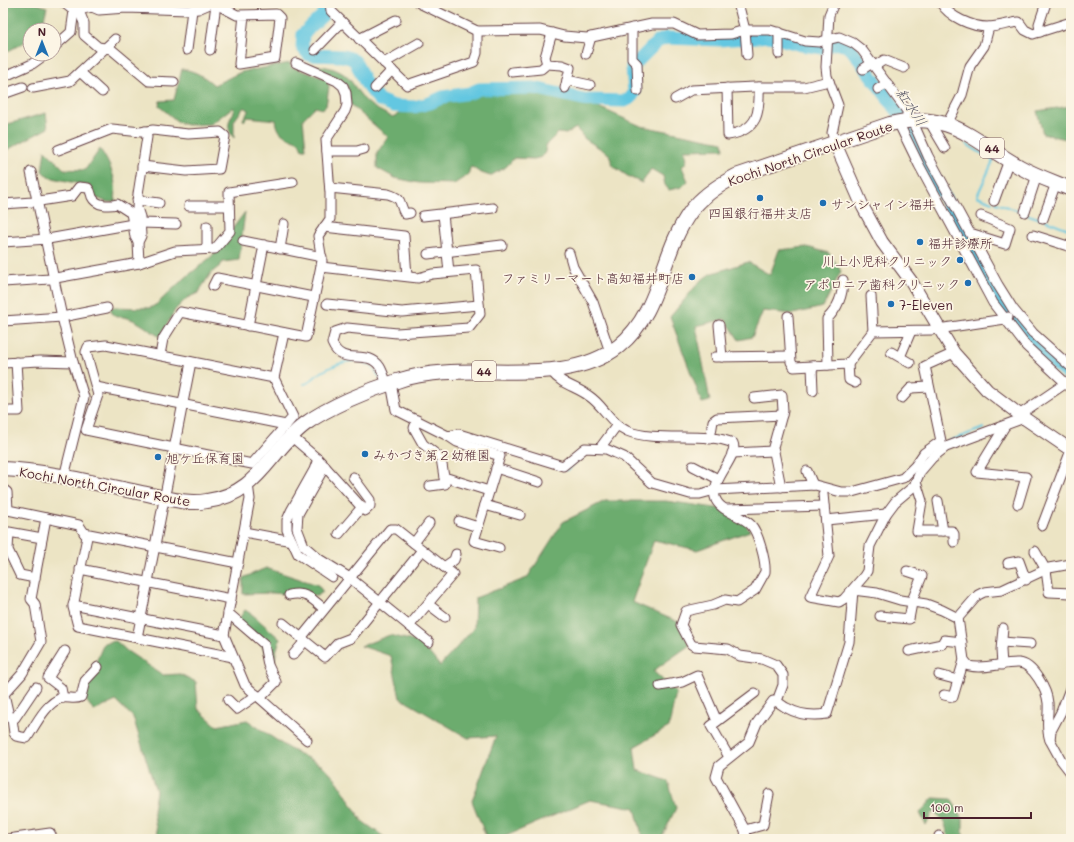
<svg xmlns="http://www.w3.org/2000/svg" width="1074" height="842" font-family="Mali,'Klee One',sans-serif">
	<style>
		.forest { fill: #6cac6e; stroke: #5b664c }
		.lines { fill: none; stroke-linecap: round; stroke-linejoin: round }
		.stream { stroke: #63c7e1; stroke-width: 2 }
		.river { stroke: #63c7e1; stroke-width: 13 }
		.street-casing { stroke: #623d42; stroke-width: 11 }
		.secondary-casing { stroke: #623d42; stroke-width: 14 }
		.primary-casing { stroke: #623d42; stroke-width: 16 }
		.street { stroke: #fff; stroke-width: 9 }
		.secondary { stroke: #fff; stroke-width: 12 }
		.primary { stroke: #fff; stroke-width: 14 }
		.poi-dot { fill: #1f6fb2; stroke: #fcf5e5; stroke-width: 1.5 }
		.labels { text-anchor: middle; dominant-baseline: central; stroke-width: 3.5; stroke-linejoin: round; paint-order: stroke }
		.shield { fill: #fcf5e5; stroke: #7f5f63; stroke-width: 1 }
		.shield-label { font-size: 12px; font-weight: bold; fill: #4a1f2b }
		.street-label { font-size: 13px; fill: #4a1f2b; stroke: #fcf5e5 }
		.poi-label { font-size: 13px; fill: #4a1f2b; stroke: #fcf5e5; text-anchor: start }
		.water-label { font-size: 14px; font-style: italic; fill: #525162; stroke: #fcf5e5 }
	</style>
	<rect width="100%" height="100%" fill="#fcf5e5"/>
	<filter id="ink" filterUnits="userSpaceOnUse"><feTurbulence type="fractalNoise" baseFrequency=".025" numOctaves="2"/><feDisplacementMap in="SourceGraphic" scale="8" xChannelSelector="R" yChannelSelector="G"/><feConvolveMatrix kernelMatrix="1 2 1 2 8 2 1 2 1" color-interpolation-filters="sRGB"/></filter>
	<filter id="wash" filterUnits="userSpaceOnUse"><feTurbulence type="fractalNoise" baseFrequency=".012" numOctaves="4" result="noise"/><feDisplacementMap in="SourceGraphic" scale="16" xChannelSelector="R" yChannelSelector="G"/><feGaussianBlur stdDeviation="0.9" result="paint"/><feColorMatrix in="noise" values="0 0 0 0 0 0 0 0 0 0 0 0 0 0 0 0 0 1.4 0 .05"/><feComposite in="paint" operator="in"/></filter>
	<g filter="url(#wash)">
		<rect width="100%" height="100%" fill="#ece4c4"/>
		<g class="forest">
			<path d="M3 3H35L47 7 43 23 38 30H30V39L3 54Z"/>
			<path d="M290 63 291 67 327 79 329 87 326 106 322 109 315 107 303 119 306 149H302L299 142C286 136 278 136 276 120L247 117 244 121 243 119 249 110 244 107 234 121V138C226 129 228 121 234 112L233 107 211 124 187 125 178 122 159 106 160 101 174 100 182 69C195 71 204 76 214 85L241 72Z"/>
			<path d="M312 65C322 66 333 67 342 73 351 78 354 87 360 94 367 105 381 112 393 117L405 110 433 108 447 99 478 93 534 90 587 102 641 126 723 142 724 149 684 150C687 158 689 160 682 167L688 181 682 187 669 190 665 185 663 176 651 169 642 183 629 177 613 166 609 154 585 139 576 128 566 134 558 133 546 145 545 152 542 157 534 159 514 158 506 167 490 176 479 172 472 167 470 168 468 175 454 184 419 183 395 178 377 168V153L388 137 351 105 347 85 308 67Z"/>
			<path d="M1071 106V140L1043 134 1037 111Z"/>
			<path d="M46 113 48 128 3 152V129L8 124Z"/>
			<path d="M100 149C111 165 118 182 115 202H107L94 197 90 186 48 177 42 171 45 150 64 169 85 170Z"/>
			<path d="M245 212 239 260 223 262 220 266 211 273 198 293 187 298 175 310 160 337C147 329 132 315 117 317L112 313 110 307 150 308 157 304 179 283 212 256Z"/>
			<path d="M807 247 829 253 841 271 823 307 793 314 763 311 752 337 739 340 725 319 696 326 710 401 702 403 670 317 700 281 710 274 748 262 770 275 779 250Z"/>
			<path d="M605 501H666L723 509 743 520 750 531 697 550 654 540 632 602 678 622 690 645 653 671 676 692 669 727 634 747 637 770 668 781 676 808 661 839H643L635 808 590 800 499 839H487L472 801 496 736 468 738 400 698 391 656 361 646 390 635 421 643 440 666 474 628 475 598 527 578 563 522Z"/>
			<path d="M266 568 318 585 323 592 317 596 272 593 243 594V578Z"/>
			<path d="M245 610 253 615 280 639 276 652 274 673 258 637 238 620Z"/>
			<path d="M116 641 127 651 163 675 180 674 196 682 198 709 217 726 247 720 288 748 323 766 338 782 362 821 387 839H161L157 833 153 810 156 791 133 717 116 701 94 711 82 695 104 643Z"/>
			<path d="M933 798 951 799 963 819V839H948C947 827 944 818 933 812L926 825 920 813Z"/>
		</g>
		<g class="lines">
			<g class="stream">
				<path d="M966 144 992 160"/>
				<path d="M992 202 977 196 993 161"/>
				<path d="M996 203 1022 212"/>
				<path d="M1026 214 1041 219"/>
				<path d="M1045 220 1071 230"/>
				<path d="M360 361 372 367 380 378"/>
				<path d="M304 384C311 383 313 377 320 373 330 367 342 361 354 361"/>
				<path d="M946 442 984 428"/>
				<path d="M564 470H568L579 459"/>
			</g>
			<path class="river" d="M325 3 323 15 303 34 302 47 309 55 343 56 350 58 355 61 366 84 379 100 394 106 414 107 430 103 443 97 470 93 479 89 534 88 587 100 625 101 631 98 634 92 632 67 657 42 666 38 720 40 770 36 801 45 823 48 835 43 847 46 852 50 902 117 989 282 1008 314 1035 345 1071 378"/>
		</g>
	</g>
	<g filter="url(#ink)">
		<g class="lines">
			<defs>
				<g id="street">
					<path d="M64 3 74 11 92 7 99 10 126 8 188 10 198 9 212 3"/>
					<path d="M214 3 237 15 276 14 280 18 275 58 239 64 244 15"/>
					<path d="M330 3 331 11 407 85 474 62 477 53V31"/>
					<path d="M419 3 477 31 540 30 564 36 587 38 652 24H674L697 35 731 34 745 30H770L805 41 819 42 839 37 853 43 862 50 907 111V114L916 129 928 156 998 285 1013 309 1033 333 1071 367"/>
					<path d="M738 3 745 30 747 55"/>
					<path d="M834 3 829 15 826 67 827 76 838 105 832 133 835 143"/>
					<path d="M941 3C949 17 972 27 988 27 997 27 1010 23 1019 22L1025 30 1033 34 1071 22"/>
					<path d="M79 11 84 23V35L98 47 111 49 149 81 174 82"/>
					<path d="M632 28V59L637 64 638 91"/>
					<path d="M1040 32 1039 24 1046 3"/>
					<path d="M552 33 545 57 547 64 562 65 570 68 565 88"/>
					<path d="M359 39 396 20"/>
					<path d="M54 47 71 32 74 11"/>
					<path d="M187 50 192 10"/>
					<path d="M210 50 216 4"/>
					<path d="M315 50 342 22"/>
					<path d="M586 54 591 37"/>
					<path d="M779 54V32"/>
					<path d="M384 63 419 43"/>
					<path d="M875 66 884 60 904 68"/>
					<path d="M863 69 872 63"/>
					<path d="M80 72 102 92"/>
					<path d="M512 72 541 69 547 64"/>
					<path d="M3 77 32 64 46 54"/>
					<path d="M567 80 590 85"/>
					<path d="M33 88 70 81 115 39"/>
					<path d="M375 88 392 70"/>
					<path d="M727 88 728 135C758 130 760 113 759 87"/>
					<path d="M3 89 6 93 23 87"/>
					<path d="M878 89 887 83"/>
					<path d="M675 99 691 90 754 87H804L829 81"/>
					<path d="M929 121 945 148"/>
					<path d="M898 122 919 165 993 303 1026 346 1071 388"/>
					<path d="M947 124 962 95 970 66 984 46 989 27"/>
					<path d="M58 150 112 129 141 132 153 130 188 134 220 132 225 136 219 169 186 171 142 166"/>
					<path d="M327 151H357L364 149"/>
					<path d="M31 172 62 317 73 362 84 397 64 477"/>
					<path d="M330 188 388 194C404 199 398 202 405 214L410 213"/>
					<path d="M137 200 159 203"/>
					<path d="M994 201 1009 160"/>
					<path d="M3 204 33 202 72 196 79 187 88 188C91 191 91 194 92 197 96 206 109 206 117 204L131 213 133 224"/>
					<path d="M189 206H229"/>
					<path d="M1025 212 1037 175"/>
					<path d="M443 214 449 272"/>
					<path d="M423 216 493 208"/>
					<path d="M1043 219 1056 183"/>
					<path d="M140 223 176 224"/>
					<path d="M324 227 404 236 407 276"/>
					<path d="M970 233 1005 244 1010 228 981 216"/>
					<path d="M1033 235 1071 247"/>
					<path d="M243 241 322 257"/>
					<path d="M3 242 48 239 133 224 135 237 138 242"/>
					<path d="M207 249V226"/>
					<path d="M280 249 284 224"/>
					<path d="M569 253 573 267 593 302 610 352"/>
					<path d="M428 254 502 245"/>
					<path d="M139 263 175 251 215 249 230 231 229 192 293 182"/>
					<path d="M321 267 418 278 432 274 476 270 480 314 469 328 397 333 347 328 335 332 332 343C342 368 367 347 380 367 383 372 385 379 387 385"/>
					<path d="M3 282 50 279 139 263 138 242 141 236 140 217 137 208 138 194 147 137 145 131"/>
					<path d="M213 286 217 278 313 297"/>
					<path d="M871 296 873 331"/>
					<path d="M327 304 402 312 479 305"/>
					<path d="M788 316 791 362 794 367 848 364 873 331 931 330 1005 319 1008 317"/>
					<path d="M3 321 62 317 107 308"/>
					<path d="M719 325 722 357"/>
					<path d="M248 326 264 245"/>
					<path d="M891 352 910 363"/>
					<path d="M160 355 163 339 180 312 306 337 322 261 318 236 330 219V193L326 140 345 111 347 105 346 93 343 86 337 81 296 63"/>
					<path d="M715 357 790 356"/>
					<path d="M900 357 911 331"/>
					<path d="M3 363 40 361 73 362"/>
					<path d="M848 364 849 380 855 383"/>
					<path d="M828 365 827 319C838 308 843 296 843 280"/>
					<path d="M812 366 813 391"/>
					<path d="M551 371C562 385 575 386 589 396 603 405 610 423 627 431 656 443 705 431 733 443 739 456 711 479 715 497 718 511 742 515 751 525 758 532 766 561 765 572L755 590 737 602 725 600 713 605 686 611 681 625 691 644 694 646 728 649 740 656 762 659 776 665 783 675V685L777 701"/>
					<path d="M274 378 106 345 88 347 86 352 98 395 86 430 252 464 293 417 274 378 284 333"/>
					<path d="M391 383 396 410 448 436 457 442 500 456 474 541 499 548"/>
					<path d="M96 387 286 425"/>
					<path d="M754 398 782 395 783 411 773 447 781 487"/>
					<path d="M902 398 911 388 929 387"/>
					<path d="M3 411H19L16 362"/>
					<path d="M1019 415 1066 383"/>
					<path d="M417 420 414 428 423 444 441 458 445 484 430 486"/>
					<path d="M1005 426 977 472 1026 477 1018 504"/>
					<path d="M448 436 459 434 563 466 585 448 606 449 624 457 652 483 690 494H700L715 490 815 485 841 492H852L903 478 915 466 924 453 941 441 925 366 954 353"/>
					<path d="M292 437 320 461 365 511 370 506V500L353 477"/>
					<path d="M710 439 713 421 717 418 782 415"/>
					<path d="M600 448 617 425"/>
					<path d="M732 453 774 451"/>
					<path d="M318 459 314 470 291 511 287 520V530L298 554 332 577"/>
					<path d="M325 466 298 514 297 528 304 546 319 559 350 578 429 642"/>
					<path d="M693 466 718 479"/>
					<path d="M496 468 539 482"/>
					<path d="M807 471 813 485"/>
					<path d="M444 477 489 491"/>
					<path d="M916 482 922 501 917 531H952L954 534V542"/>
					<path d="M248 484 250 499 224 635 245 685 307 740"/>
					<path d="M3 489 7 492 8 510 79 525 87 537 73 607 78 626 233 657"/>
					<path d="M823 494 829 556 810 597 839 602 844 599 864 576 867 571 870 546 886 514 895 502 914 486 920 472 932 458 946 447 1024 418"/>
					<path d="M938 501 943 531"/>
					<path d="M485 505 520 515"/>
					<path d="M727 509 824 506"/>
					<path d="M826 520 886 514"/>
					<path d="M459 521 478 527"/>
					<path d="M1042 526 1071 450"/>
					<path d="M244 532 292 541"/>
					<path d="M84 533 238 563"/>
					<path d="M339 534 362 507"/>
					<path d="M414 543 429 523"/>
					<path d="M1035 551 1046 570 1049 592 1071 593"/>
					<path d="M1008 563 1019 561 1026 580"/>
					<path d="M444 567 454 560 456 554"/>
					<path d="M80 569 231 599"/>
					<path d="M35 578 20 575 8 550 9 532 42 538"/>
					<path d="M289 595C305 591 313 599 324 609"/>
					<path d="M428 604 445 617"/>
					<path d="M73 605 224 635"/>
					<path d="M228 613 264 644 268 665 276 682 260 698"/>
					<path d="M880 616 909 619 913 598 922 576 907 571"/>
					<path d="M958 618 978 595 984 592 1002 590 1049 568 1071 564"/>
					<path d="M283 623 325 657 338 643 351 638 422 550"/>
					<path d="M137 638 191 362"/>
					<path d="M301 638 390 529H396L453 574 409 626"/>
					<path d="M1002 642 1030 644"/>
					<path d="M909 651 942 644 944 640 962 642"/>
					<path d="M293 655 305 641"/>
					<path d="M1002 665 1001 650 1003 628"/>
					<path d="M939 675 958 680"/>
					<path d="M660 686 682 682 697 675 717 721"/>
					<path d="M1071 686 1061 712 1051 731 1050 740 1061 760 1071 773"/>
					<path d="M944 695 953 697 964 660"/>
					<path d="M63 698 61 688 48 678 65 651"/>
					<path d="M228 700 237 709 257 695"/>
					<path d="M9 716 12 719 14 733 16 736 27 738C35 726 46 702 62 698 69 697 75 700 81 697L85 681 98 667"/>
					<path d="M3 717 9 716 4 694 22 674 41 642 35 604 31 599 46 518"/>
					<path d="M12 719 15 718 36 687"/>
					<path d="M729 757 711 726 755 693"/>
					<path d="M745 830 763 825 769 794"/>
					<path d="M939 836 940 839"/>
					<path d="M8 839 50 833 53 839"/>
					<path d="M746 839 745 830 716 777 719 766 749 742 757 723 773 701C779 701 782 706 787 708 799 715 814 716 827 714L849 642 853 590 877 593 900 600 926 604 942 610 958 618 964 660 969 666C985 670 1003 662 1019 663 1033 664 1047 690 1048 703 1049 716 1045 728 1050 740"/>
				</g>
				<path id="secondary" d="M835 143 863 207 882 242 911 281 954 353 987 390 1024 418 1071 450"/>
				<path id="primary" d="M3 469C50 471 96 484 142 493 163 497 186 505 207 501 259 494 268 452 305 424 328 407 369 390 397 381 467 357 561 392 619 346 662 311 660 253 691 211 703 195 719 185 736 176L890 124C950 109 973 141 1020 167 1036 176 1054 182 1071 189"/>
			</defs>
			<use href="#street" class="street-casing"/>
			<use href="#secondary" class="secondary-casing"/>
			<use href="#primary" class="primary-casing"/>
			<use href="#street" class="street"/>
			<use href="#secondary" class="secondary"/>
			<use href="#primary" class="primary"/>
		</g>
	</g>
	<g class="poi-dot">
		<circle cx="760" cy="198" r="4"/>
		<circle cx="823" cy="203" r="4"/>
		<circle cx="920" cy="242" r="4"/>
		<circle cx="960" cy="260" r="4"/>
		<circle cx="692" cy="277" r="4"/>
		<circle cx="968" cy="283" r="4"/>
		<circle cx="891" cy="304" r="4"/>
		<circle cx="365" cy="454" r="4"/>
		<circle cx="158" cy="457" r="4"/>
	</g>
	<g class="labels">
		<g class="shield">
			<rect x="980" y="138" width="24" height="20" rx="3"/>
			<rect x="472" y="361" width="24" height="20" rx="3"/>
		</g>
		<g class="shield-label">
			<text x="992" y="148">44</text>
			<text x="484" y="371">44</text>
		</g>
		<g class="street-label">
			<text transform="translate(810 153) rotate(-19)">Kochi North Circular Route</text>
			<text transform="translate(105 486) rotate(10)">Kochi North Circular Route</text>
		</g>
		<g class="poi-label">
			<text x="831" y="203">サンシャイン福井</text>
			<text x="760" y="212" text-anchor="middle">四国銀行福井支店</text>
			<text x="928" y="242">福井診療所</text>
			<text x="952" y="260" text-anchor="end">川上小児科クリニック</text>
			<text x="684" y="277" text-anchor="end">ファミリーマート高知福井町店</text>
			<text x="960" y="283" text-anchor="end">アポロニア歯科クリニック</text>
			<text x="899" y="304">7-Eleven</text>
			<text x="373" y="454">みかづき第２幼稚園</text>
			<text x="166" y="457">旭ケ丘保育園</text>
		</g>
		<g class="water-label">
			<text transform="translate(912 107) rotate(57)">紅水川</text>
		</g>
	</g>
	<rect width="1074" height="842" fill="none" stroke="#fcf5e5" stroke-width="16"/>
	<g transform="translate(42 42)"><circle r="19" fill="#fcf5e5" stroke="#b59f9b"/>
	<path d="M0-3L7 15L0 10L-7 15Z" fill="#1f6fb2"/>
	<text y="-6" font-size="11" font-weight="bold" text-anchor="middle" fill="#4a1f2b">N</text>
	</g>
	<path d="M924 812v6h107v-6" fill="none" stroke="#4a1f2b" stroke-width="2"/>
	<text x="930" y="812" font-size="12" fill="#4a1f2b" stroke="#fcf5e5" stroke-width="3" paint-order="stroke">100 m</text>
</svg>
